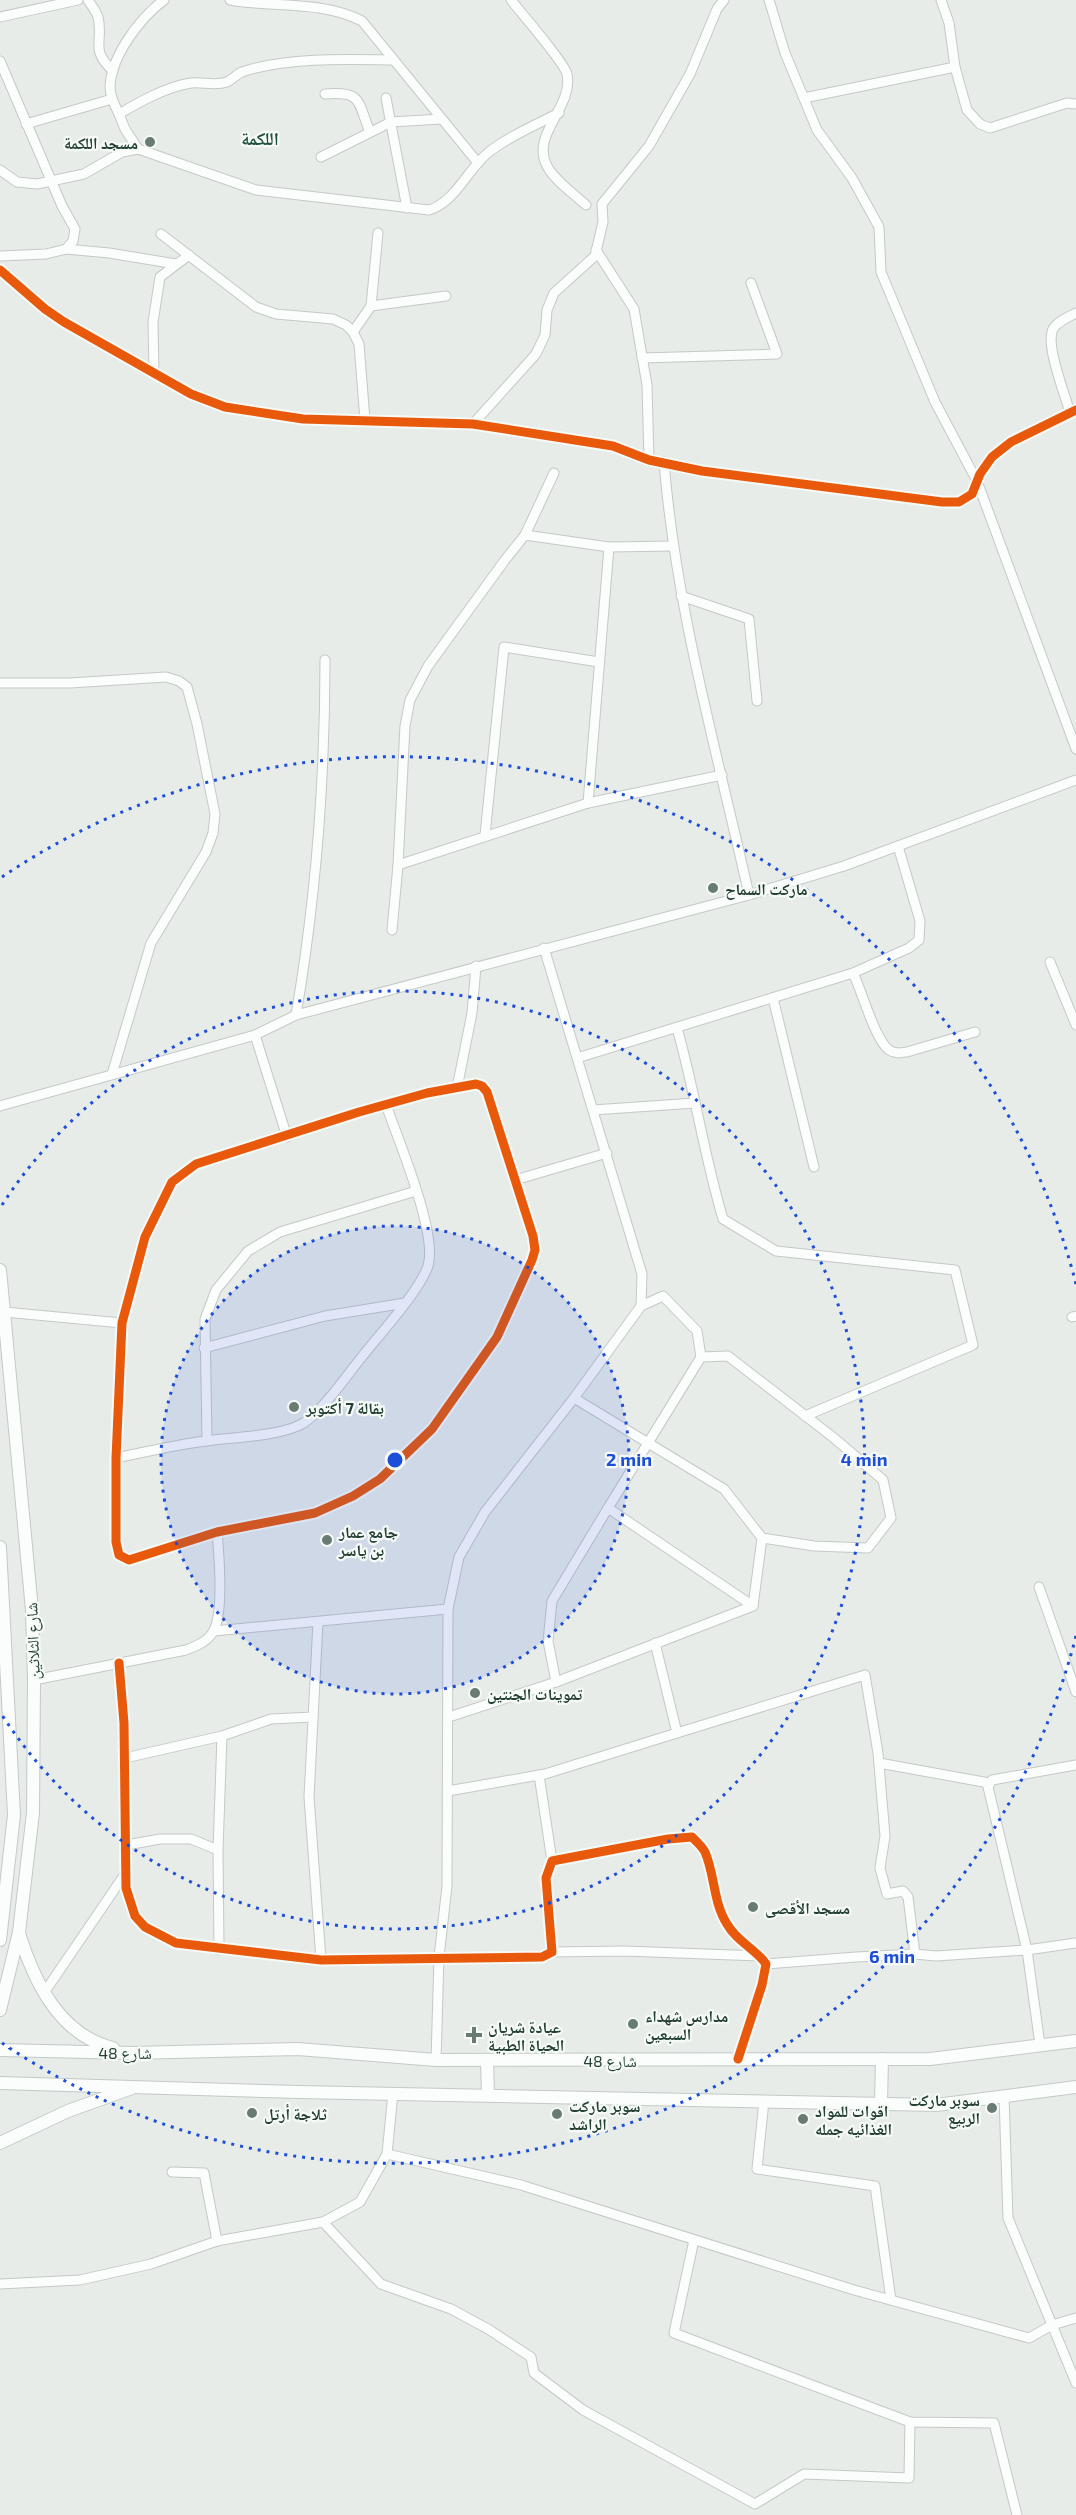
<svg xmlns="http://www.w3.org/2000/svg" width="1076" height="2515" font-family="'Exo 2','Noto Naskh Arabic',sans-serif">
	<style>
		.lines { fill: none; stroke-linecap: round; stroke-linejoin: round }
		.street-casing { stroke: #c4c9c6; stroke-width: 11 }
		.secondary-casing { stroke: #c3c9c6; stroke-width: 14 }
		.street { stroke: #fbfcfc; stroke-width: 9 }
		.secondary { stroke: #fbfcfc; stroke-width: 12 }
		.cycleway-casing { stroke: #f6faf7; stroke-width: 13 }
		.cycleway { stroke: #e8590c; stroke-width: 9 }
		.ring { fill: none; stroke: #1d4ed8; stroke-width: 3; stroke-dasharray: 3 6 }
		.poi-dot { fill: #687c73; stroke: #f6faf7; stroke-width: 2 }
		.labels { text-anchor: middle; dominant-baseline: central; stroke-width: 4.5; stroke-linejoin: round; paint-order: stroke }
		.poi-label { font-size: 16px; font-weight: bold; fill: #244034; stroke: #f6faf7; text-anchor: start }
		.street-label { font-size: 16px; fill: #244034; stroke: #f6faf7 }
		.neighbourhood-label { font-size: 18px; font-weight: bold; fill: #21513e; stroke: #f6faf7 }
		.centre { fill: #1d4ed8; stroke: #f6faf7; stroke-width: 3 }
		.ring-label { font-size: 18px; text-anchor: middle; font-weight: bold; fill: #1d4ed8; stroke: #f6faf7; stroke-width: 4.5; stroke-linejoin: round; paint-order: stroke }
	</style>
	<rect width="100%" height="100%" fill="#e7ece9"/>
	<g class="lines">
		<defs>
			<g id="street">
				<path d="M88 0C91 5 96 11 98 17 104 43 89 48 113 71"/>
				<path d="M230 0C274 8 321 0 362 21L478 163"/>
				<path d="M511 0C521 13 564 62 567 74 574 107 530 134 547 166 554 180 574 194 586 205"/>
				<path d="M769 0 785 53 817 130 852 178 879 227 881 272 935 402 977 481 1076 749"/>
				<path d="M941 0 949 23 955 67 967 110 980 124 990 128 1067 103 1076 104"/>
				<path d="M0 17 78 0"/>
				<path d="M0 61 62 206 75 229 73 241 66 249 46 254 0 256"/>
				<path d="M325 94C363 91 357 101 370 132"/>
				<path d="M386 98 407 208"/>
				<path d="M804 98 955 67"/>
				<path d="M119 114C115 106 110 97 110 87 111 56 140 18 164 0"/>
				<path d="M26 124 112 99"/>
				<path d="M138 149 125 129 119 114C141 101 166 87 191 83 203 82 215 86 227 82 233 79 237 74 242 72 285 57 348 59 393 60"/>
				<path d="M321 157 391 122 442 119"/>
				<path d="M0 170 17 182 37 184 84 174 122 152 138 149 256 190 429 210C456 202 468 168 489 152 509 136 536 125 559 113"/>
				<path d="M161 234 256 307 276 314 333 319 346 325 353 332 359 344 365 420"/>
				<path d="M66 249 109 253 176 264"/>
				<path d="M596 250 634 309 647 385 649 460"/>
				<path d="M0 270 45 309 64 322 191 394 225 407 303 419 473 424 613 446 649 460 702 471 942 502H959L972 494 980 474 992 457 1011 442 1076 410"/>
				<path d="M371 306 378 233"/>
				<path d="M353 332 371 306 446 296"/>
				<path d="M642 358 777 354 751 283"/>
				<path d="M154 373 153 322 160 277 189 255"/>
				<path d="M1070 413C1065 394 1045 345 1053 329 1058 321 1068 317 1076 313"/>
				<path d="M473 424 536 354 545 335 547 310 554 293 595 256 603 222 602 204 649 146 690 74 717 9 724 0"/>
				<path d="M664 462C676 610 717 751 749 895"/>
				<path d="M525 535 554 473"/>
				<path d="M681 596 749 619 757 701"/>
				<path d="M0 683H70L166 677 179 681 187 687 197 724 215 814 213 833 206 852 151 943 112 1074"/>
				<path d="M588 803 609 547 673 546"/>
				<path d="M485 835 504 647 599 662"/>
				<path d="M398 865 588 803 722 775"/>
				<path d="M392 930 398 865 405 726 410 700 428 666 505 560 525 535 609 547"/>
				<path d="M544 948 642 1274 641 1306"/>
				<path d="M1050 962 1076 1025"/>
				<path d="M853 973C862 991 875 1040 889 1050 895 1054 900 1053 907 1052L975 1032"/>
				<path d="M773 998 814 1167"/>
				<path d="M296 1015C316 898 325 779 325 660"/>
				<path d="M677 1028C695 1091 704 1156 723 1219L776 1251 955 1270 973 1345 805 1416"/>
				<path d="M255 1035 287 1137"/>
				<path d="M577 1058 853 973 909 948 919 940 920 921 898 846"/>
				<path d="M476 1084 482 1086 487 1092 533 1236 535 1250 532 1260 497 1337 432 1429 380 1479 353 1496 315 1513 217 1532 129 1560 119 1555 116 1542V1458L122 1323 145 1237 172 1182 196 1164 359 1112 427 1093Z"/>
				<path d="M457 1088 472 1013 476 966"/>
				<path d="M0 1106 255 1035 296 1015 749 895 844 866 1076 780"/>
				<path d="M593 1110 695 1103"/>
				<path d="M515 1180 607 1153"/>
				<path d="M4 1312 122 1323"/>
				<path d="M1072 1317 1076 1316"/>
				<path d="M204 1348 325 1316 405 1303"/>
				<path d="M574 1398 724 1489 762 1538 753 1606 608 1508 701 1357 728 1356 834 1438 883 1480 891 1518 868 1548 814 1546 762 1538"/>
				<path d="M207 1441 205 1319 216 1290 248 1251 280 1232 416 1191"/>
				<path d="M116 1458C145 1452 175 1445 205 1441 233 1437 274 1437 300 1425 319 1416 347 1375 361 1358 378 1336 419 1292 428 1266 438 1234 398 1139 386 1105"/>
				<path d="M1039 1587 1076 1692"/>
				<path d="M318 1622 309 1797 321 1960"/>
				<path d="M214 1631 448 1609"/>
				<path d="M119 1663 124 1723 126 1888 135 1916 145 1927 176 1943 321 1960 542 1957 552 1952 546 1878 552 1861 668 1839 692 1837C696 1841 702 1846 705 1852 715 1875 713 1902 727 1924 737 1942 756 1949 766 1964L762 1985 738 2059"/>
				<path d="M34 1680 186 1650C196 1646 207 1642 213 1632 224 1614 219 1554 217 1532"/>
				<path d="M556 1682 548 1641 552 1601 608 1508"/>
				<path d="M449 1717 556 1682 753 1606"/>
				<path d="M677 1733 865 1675 878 1753 885 1836 880 1868 887 1894 903 1891 908 1897 915 1954"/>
				<path d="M125 1758 222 1736 271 1719 313 1717"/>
				<path d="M879 1763 989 1783"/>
				<path d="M539 1775 552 1861"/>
				<path d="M448 1791 545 1774 677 1733 655 1643"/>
				<path d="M127 1845 160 1839H191L218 1850"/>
				<path d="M219 1950 218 1850 222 1736"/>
				<path d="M552 1952 624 1951 760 1956"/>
				<path d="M766 1964 856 1957 915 1954 936 1956 1027 1950 1076 1943"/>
				<path d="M44 1993 125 1874"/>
				<path d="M1040 2045 1027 1950 988 1787 992 1780 1076 1765"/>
				<path d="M436 2060 439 1957 447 1886 448 1609 459 1557 485 1512 574 1398 641 1306 663 1296 697 1331 701 1357"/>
				<path d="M1004 2096 1008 2218 1076 2383"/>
				<path d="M764 2101 757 2169 875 2186 891 2300"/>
				<path d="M387 2154 521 2185 854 2290 1029 2338 1052 2325 1076 2318"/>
				<path d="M172 2172 204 2173 217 2241"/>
				<path d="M323 2222 381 2284 451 2309 488 2329 531 2357 534 2373 583 2410 755 2504 804 2474 909 2478 910 2422"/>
				<path d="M694 2240 674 2333 910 2422 994 2423 1017 2515"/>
				<path d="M0 2284 80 2280 151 2264 217 2241 323 2222 360 2202 387 2154 393 2093"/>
			</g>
			<g id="secondary">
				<path d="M0 1270 32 1610 34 1680 33 1813 19 1932 0 2010"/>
				<path d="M0 1547 14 1815 0 1940"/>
				<path d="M19 1933C34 1981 59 2035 113 2048"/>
				<path d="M0 2050 132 2053 298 2049 436 2060 930 2059 1076 2041"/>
				<path d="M487 2060 488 2095"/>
				<path d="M0 2083 299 2092 936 2105 1076 2087"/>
				<path d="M881 2103 882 2059"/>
				<path d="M0 2143 68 2111 132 2088"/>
			</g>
		</defs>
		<use href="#street" class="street-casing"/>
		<use href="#secondary" class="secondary-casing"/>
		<use href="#street" class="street"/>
		<use href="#secondary" class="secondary"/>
		<defs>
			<g id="cycleway">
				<path d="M0 270 45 309 64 322 191 394 225 407 303 419 473 424 613 446 649 460 702 471 942 502H959L972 494 980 474 992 457 1011 442 1076 410"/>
				<path d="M476 1084 482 1086 487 1092 533 1236 535 1250 532 1260 497 1337 432 1429 380 1479 353 1496 315 1513 217 1532 129 1560 119 1555 116 1542V1458L122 1323 145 1237 172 1182 196 1164 359 1112 427 1093Z"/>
				<path d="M119 1663 124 1723 126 1888 135 1916 145 1927 176 1943 321 1960 542 1957 552 1952 546 1878 552 1861 668 1839 692 1837C696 1841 702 1846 705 1852 715 1875 713 1902 727 1924 737 1942 756 1949 766 1964L762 1985 738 2059"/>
			</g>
		</defs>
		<use href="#cycleway" class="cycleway-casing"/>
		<use href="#cycleway" class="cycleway"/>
	</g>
	<circle cx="395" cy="1460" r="234" fill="#1d4ed8" fill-opacity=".12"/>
	<g class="ring">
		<circle cx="395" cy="1460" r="234"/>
		<path d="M2 1205A469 469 0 1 1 2 1715"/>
		<path d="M1076 1636A703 703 0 0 1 2 2043M2 877A703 703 0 0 1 1076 1284"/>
	</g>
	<g class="poi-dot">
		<circle cx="150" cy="142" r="6"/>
		<circle cx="713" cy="888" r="6"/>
		<circle cx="294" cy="1407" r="6"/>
		<circle cx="327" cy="1540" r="6"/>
		<circle cx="475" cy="1693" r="6"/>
		<circle cx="753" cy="1907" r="6"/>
		<circle cx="633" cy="2024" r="6"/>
		<path d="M471 2026h6v6h6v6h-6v6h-6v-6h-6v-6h6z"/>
		<circle cx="992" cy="2108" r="6"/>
		<circle cx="252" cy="2113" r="6"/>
		<circle cx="557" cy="2114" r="6"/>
		<circle cx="803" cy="2119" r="6"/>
	</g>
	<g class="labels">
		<g class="poi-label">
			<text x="138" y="142" text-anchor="end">مسجد اللكمة</text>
			<text x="725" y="888">ماركت السماح</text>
			<text x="306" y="1407">بقالة 7 أكتوبر</text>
			<text x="339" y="1531">جامع عمار<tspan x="339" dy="18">بن ياسر</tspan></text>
			<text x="487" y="1693">تموينات الجنتين</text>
			<text x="765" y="1907">مسجد الأقصى</text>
			<text x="645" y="2015">مدارس شهداء<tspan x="645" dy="18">السبعين</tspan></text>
			<text x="488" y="2026">عيادة شريان<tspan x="488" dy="18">الحياة الطبية</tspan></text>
			<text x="980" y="2099" text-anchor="end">سوبر ماركت<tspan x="980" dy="18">الربيع</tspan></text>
			<text x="569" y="2105">سوبر ماركت<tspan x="569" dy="18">الراشد</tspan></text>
			<text x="815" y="2110">اقوات للمواد<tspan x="815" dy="18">الغذائيه جمله</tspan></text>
			<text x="264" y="2113">ثلاجة أرتل</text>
		</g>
		<g class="street-label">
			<text transform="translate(32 1641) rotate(-92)">شارع الثلاثين</text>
			<text x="125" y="2052">شارع 48</text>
			<text x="610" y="2060">شارع 48</text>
		</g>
		<g class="neighbourhood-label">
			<text x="260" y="138">اللكمة</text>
		</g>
	</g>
	<circle cx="395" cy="1460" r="9" class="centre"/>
	<g class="ring-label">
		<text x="629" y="1466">2 min</text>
		<text x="864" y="1466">4 min</text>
		<text x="892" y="1963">6 min</text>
	</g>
</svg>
